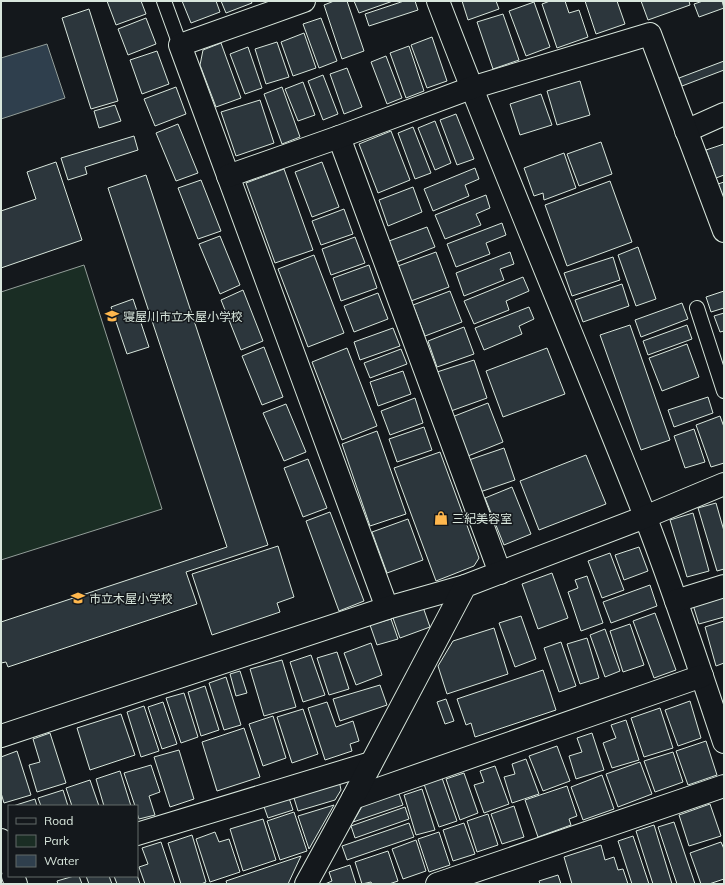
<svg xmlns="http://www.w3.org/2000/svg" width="725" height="885" font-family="Mulish,'Noto Sans JP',sans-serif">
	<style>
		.green { fill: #1a2d24; stroke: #939e99 }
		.water { fill: #2f3f4d; stroke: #939e99 }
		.building { fill: #2c363c; stroke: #d8e6dc }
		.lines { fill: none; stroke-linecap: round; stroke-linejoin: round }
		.lane-casing { stroke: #d8e6dc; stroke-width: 16 }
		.street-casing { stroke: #d8e6dc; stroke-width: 24 }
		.lane { stroke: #14181c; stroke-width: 14 }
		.street { stroke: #14181c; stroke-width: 22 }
		.labels { text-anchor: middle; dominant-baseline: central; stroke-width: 3; stroke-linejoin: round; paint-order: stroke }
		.poi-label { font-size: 12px; fill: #d8e6dc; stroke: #14181c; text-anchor: start }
	</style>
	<rect width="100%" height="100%" fill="#14181c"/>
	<path class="green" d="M84 265 162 509 1 560V292Z"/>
	<path class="water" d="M47 44 65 98 1 119V58Z"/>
	<g class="building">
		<path d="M107 1H141L146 14 116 25Z"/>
		<path d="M182 1H216L220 12 191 23Z"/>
		<path d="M221 1H251L252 3 226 13Z"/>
		<path d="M334 1H347L364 51 342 59 324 5Z"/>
		<path d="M354 1H393L359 13Z"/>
		<path d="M404 1H415L418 10 369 26 365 14Z"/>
		<path d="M462 1H496L499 9 468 20Z"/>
		<path d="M550 1H565L569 13 579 10 588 37 557 48 542 4Z"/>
		<path d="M585 1H617L625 24 596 34Z"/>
		<path d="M641 1H689L690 5 648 20Z"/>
		<path d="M703 1H722L724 8 699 17 694 4Z"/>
		<path d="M534 2 550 47 526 56 509 11Z"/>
		<path d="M89 9 118 101 91 109 62 18Z"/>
		<path d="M503 14 519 60 493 69 477 22Z"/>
		<path d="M146 18 156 44 128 55 118 29Z"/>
		<path d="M321 18 337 61 319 68 303 24Z"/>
		<path d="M304 33 316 68 293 76 281 42Z"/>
		<path d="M432 37 447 81 427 88 411 45Z"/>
		<path d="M277 42 289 77 266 84 255 49Z"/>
		<path d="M221 43 241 98 216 107 200 65 203 50Z"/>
		<path d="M409 46 424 91 406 98 390 53Z"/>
		<path d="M248 47 262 88 245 94 230 54Z"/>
		<path d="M157 51 169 84 142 94 130 60Z"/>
		<path d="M386 56 402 98 387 104 371 62Z"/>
		<path d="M724 61V70L682 86 679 78Z"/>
		<path d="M347 68 362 107 344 114 330 74Z"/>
		<path d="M323 75 338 114 323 120 308 81Z"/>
		<path d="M580 81 590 115 557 125 547 91Z"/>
		<path d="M303 82 315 115 298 121 285 89Z"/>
		<path d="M176 87 186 114 155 126 144 99Z"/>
		<path d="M282 87 300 137 282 144 264 94Z"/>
		<path d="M541 94 552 125 520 135 510 104Z"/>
		<path d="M260 100 274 143 236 156 221 112Z"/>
		<path d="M115 105 121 121 99 128 94 111Z"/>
		<path d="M456 114 474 159 457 165 440 120Z"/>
		<path d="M435 121 451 163 435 170 418 128Z"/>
		<path d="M178 124 198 173 176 181 156 133Z"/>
		<path d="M413 127 431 173 415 179 398 133Z"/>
		<path d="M391 131 410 180 378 193 359 144Z"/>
		<path d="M134 136 138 150 85 167 87 174 68 180 61 158Z"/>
		<path d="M601 142 612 174 579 186 567 154Z"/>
		<path d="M724 144V175L716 178 706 150Z"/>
		<path d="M564 153 576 188 544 200 543 193 534 196 524 168Z"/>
		<path d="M56 162 82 240 1 268V211L36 199 27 172Z"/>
		<path d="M322 162 339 207 312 217 295 172Z"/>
		<path d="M475 168 479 179 465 185 469 196 433 211 424 189Z"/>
		<path d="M284 169 313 250 275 263 246 183Z"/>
		<path d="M146 175 268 545 186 572 197 604 8 667 6 662 1 663V622L227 547 108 188Z"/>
		<path d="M201 180 221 231 198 239 178 188Z"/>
		<path d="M610 181 632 242 567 266 545 205Z"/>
		<path d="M724 182V200L718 184Z"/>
		<path d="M413 187 422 212 388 226 379 200Z"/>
		<path d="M486 195 490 208 476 214 481 225 445 239 435 215Z"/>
		<path d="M344 209 353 234 321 245 312 221Z"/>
		<path d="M502 223 506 235 486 243 490 254 456 267 447 244Z"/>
		<path d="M427 227 435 247 397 262 389 241Z"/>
		<path d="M220 236 240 285 220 294 199 244Z"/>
		<path d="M355 237 365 263 331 275 322 249Z"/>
		<path d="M638 247 656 299 636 306 618 255Z"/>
		<path d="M436 252 449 287 411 301 398 266Z"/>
		<path d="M510 252 514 264 500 269 504 280 464 296 456 273Z"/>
		<path d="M314 255 344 333 308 347 278 269Z"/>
		<path d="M613 257 620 280 572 296 564 273Z"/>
		<path d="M369 265 377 288 341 301 333 278Z"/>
		<path d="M523 277 529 291 506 301 509 310 474 324 464 301Z"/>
		<path d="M622 284 629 306 583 322 575 300Z"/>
		<path d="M243 290 263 341 241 350 221 300Z"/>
		<path d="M450 291 462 322 425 336 413 305Z"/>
		<path d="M724 291V308L711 312 706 297Z"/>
		<path d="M378 293 388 319 354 332 344 306Z"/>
		<path d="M133 299 149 347 127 354 111 307Z"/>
		<path d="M682 303 688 319 641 337 635 320Z"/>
		<path d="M529 307 534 319 519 326 522 334 484 350 475 328Z"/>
		<path d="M724 313V331L720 332 714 316Z"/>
		<path d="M630 325 670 440 641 450 600 335Z"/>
		<path d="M687 325 692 339 648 355 643 341Z"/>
		<path d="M464 327 474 354 437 367 428 341Z"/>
		<path d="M393 328 400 346 360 360 354 342Z"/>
		<path d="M687 344 699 377 662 391 649 358Z"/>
		<path d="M264 347 283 397 262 405 242 356Z"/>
		<path d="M347 348 377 426 342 440 312 362Z"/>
		<path d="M547 348 565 394 503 417 486 371Z"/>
		<path d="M401 349 407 364 370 378 364 363Z"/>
		<path d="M474 360 487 398 451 411 437 372Z"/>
		<path d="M403 371 411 394 378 406 370 382Z"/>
		<path d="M708 397 713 413 674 427 668 410Z"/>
		<path d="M415 398 423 423 390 435 381 411Z"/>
		<path d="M488 403 503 442 468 456 452 417Z"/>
		<path d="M286 404 306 452 284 461 263 413Z"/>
		<path d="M720 416 724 427V463L711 467 696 425Z"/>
		<path d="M424 427 432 450 397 462 389 439Z"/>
		<path d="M694 429 705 462 685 468 674 436Z"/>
		<path d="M377 431 406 514 370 526 342 444Z"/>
		<path d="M504 448 515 480 480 492 469 460Z"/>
		<path d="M440 452 479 558 474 566 436 581 394 468Z"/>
		<path d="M586 455 606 504 539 530 520 481Z"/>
		<path d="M308 459 327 508 303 517 284 468Z"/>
		<path d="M512 487 531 534 504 545 485 498Z"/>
		<path d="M716 503 724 531V569L717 571 698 508Z"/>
		<path d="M330 512 364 601 339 611 306 521Z"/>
		<path d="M693 513 709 571 687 577 670 520Z"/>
		<path d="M408 519 423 560 387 573 372 532Z"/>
		<path d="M278 546 294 597 277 603 280 612 212 635 192 574Z"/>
		<path d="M639 547 648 571 624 580 615 555Z"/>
		<path d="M610 553 624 590 602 598 588 561Z"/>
		<path d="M552 573 568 618 538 629 522 584Z"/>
		<path d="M587 576 603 623 581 631 568 592 578 588 575 580Z"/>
		<path d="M650 585 657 606 611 623 603 602Z"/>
		<path d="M724 596V617L699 624 693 605Z"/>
		<path d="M423 607 430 627 400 638 393 618Z"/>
		<path d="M655 613 676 670 654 678 633 621Z"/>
		<path d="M521 616 536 659 515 667 499 623Z"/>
		<path d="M391 619 398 639 377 645 370 625Z"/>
		<path d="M724 621V663L716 666 705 627Z"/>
		<path d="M630 624 644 665 623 672 610 631Z"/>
		<path d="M494 628 508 674 447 694 438 666 453 641Z"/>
		<path d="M605 629 620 671 605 677 590 635Z"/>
		<path d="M587 638 599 678 580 684 567 644Z"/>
		<path d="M561 642 576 686 559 692 544 648Z"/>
		<path d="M371 643 382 675 356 685 344 653Z"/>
		<path d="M337 652 349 689 329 695 317 658Z"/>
		<path d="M311 655 325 695 303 702 290 662Z"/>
		<path d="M282 660 296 707 264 716 250 669Z"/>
		<path d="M543 670 556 710 475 737 471 723 466 725 457 699Z"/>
		<path d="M240 671 247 693 236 696 230 674Z"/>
		<path d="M226 677 241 725 224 730 209 683Z"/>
		<path d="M380 685 387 705 340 721 333 699Z"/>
		<path d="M205 686 219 730 201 736 188 692Z"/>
		<path d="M184 693 198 737 181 743 166 698Z"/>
		<path d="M446 699 454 721 445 724 437 702Z"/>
		<path d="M690 701 701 738 678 746 665 710Z"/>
		<path d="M163 702 177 744 162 749 148 707Z"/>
		<path d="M327 702 336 727 353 721 359 741 350 744 352 751 325 760 308 708Z"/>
		<path d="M144 706 159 751 141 757 127 712Z"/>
		<path d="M660 708 673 748 644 757 631 718Z"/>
		<path d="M303 709 318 754 292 763 277 717Z"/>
		<path d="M121 714 135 755 90 770 77 728Z"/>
		<path d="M273 716 286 758 263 766 249 724Z"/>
		<path d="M626 720 639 760 612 768 603 743 616 738 611 725Z"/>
		<path d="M244 728 260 777 217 791 202 742Z"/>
		<path d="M50 733 66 783 37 792 29 765 40 762 33 739Z"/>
		<path d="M592 733 604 770 576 779 569 756 582 752 577 738Z"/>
		<path d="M706 741 717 775 688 785 676 751Z"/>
		<path d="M557 746 570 781 543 791 529 756Z"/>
		<path d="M179 750 194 799 170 807 154 757Z"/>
		<path d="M17 751 31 795 4 803 1 793V757Z"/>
		<path d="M673 752 683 782 655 792 644 761Z"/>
		<path d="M526 759 539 794 512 803 504 777 515 774 512 764Z"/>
		<path d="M640 762 652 794 618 807 606 774Z"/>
		<path d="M151 765 160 792 149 796 155 815 139 819 137 813V806H135L124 773Z"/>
		<path d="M495 766 509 804 484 813 474 785 484 782 480 771Z"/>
		<path d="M120 771 131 806H104L96 779Z"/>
		<path d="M464 773 478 813 460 820 446 779Z"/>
		<path d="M602 775 614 809 583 820 571 787Z"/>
		<path d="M442 778 457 821 439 827 424 784Z"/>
		<path d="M90 780 99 806H72L66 788Z"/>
		<path d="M339 780 341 790 335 800 298 811 293 795Z"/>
		<path d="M567 786 577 816 569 819 571 825 538 837 525 800Z"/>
		<path d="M422 789 435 830 416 835 404 795Z"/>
		<path d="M63 790 68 806H41L38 798Z"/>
		<path d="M398 791 403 805 353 822 364 803Z"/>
		<path d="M288 795 293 810 268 818 263 804Z"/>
		<path d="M35 799 37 806H13Z"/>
		<path d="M710 804 721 836 689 846 679 815Z"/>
		<path d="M334 805 309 849 298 816Z"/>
		<path d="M514 806 524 837 502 844 491 814Z"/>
		<path d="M405 807 409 819 355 838 351 826Z"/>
		<path d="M294 812 307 851 280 860 267 821Z"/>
		<path d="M488 814 498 845 477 852 467 821Z"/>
		<path d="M263 819 276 860 243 871 230 829Z"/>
		<path d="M674 822 695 884H677L658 827Z"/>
		<path d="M409 823 414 837 347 860 342 846Z"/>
		<path d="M464 823 475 854 453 861 443 830Z"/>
		<path d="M654 825 672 884H653L636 831Z"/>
		<path d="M215 832 219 842 229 839 240 872 210 882 196 839Z"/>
		<path d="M439 832 450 865 429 872 418 839Z"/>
		<path d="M192 835 206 882 201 884H181L168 843Z"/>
		<path d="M633 836 649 884H632L618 841Z"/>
		<path d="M416 840 426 871 403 879 392 849Z"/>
		<path d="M161 842 175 884H145L139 867 148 864 142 848Z"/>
		<path d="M721 842 724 849V879L709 884H701L690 853Z"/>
		<path d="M601 845 605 860 614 857 618 870 623 869 628 884H572L564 857Z"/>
		<path d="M388 851 398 881 389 884H372L371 882 362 884 355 862Z"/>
		<path d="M301 856 288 884H227L226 881Z"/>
		<path d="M350 865 356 884H325L332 881 329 872Z"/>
		<path d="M137 875 140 884H117L114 876Z"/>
		<path d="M558 875 561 884H540L539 881Z"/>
		<path d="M74 876H79L82 884H58L57 881Z"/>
		<path d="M86 876H109L112 884H89Z"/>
	</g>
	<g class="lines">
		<defs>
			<g id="lane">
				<path d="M164 1 180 45"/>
				<path d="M697 308 724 391"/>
			</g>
			<g id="street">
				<path d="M304 1 180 45 387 608"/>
				<path d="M438 1C504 174 577 344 645 516 674 591 699 667 724 742"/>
				<path d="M686 131 724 114"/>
				<path d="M339 137 500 573"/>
				<path d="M228 176 339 137 471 88 650 34 724 231"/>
				<path d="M676 601 724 586"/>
				<path d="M1 736 387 608 465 586"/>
				<path d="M353 798 702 676"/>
				<path d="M137 834 371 763"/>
				<path d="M1 840 9 864"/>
				<path d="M13 876 16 884"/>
				<path d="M306 884 353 798 465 586 645 517 724 484"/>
				<path d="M437 884 724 786"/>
			</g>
		</defs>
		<use href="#lane" class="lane-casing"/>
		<use href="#street" class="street-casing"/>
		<use href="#lane" class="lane"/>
		<use href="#street" class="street"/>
	</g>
	<defs>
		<symbol id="school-bare" viewBox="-9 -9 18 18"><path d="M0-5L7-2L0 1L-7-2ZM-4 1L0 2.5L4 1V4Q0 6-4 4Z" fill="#ffb74d" stroke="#14181c" stroke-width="2.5" paint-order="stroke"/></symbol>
		<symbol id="shop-bare" viewBox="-9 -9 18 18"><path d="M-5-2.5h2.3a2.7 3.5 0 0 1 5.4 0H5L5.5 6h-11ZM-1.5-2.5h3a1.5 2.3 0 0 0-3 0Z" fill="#ffb74d" stroke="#14181c" stroke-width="2.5" paint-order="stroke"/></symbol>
	</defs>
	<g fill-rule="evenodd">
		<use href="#school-bare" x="102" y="306" width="20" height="20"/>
		<use href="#shop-bare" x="431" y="508" width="20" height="20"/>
		<use href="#school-bare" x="68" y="588" width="20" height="20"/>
	</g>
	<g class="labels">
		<g class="poi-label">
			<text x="123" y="316">寝屋川市立木屋小学校</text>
			<text x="452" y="518">三紀美容室</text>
			<text x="89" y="598">市立木屋小学校</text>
		</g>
	</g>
	<rect width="725" height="885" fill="none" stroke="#d8e6dc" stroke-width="4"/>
	<rect x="8" y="805" width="130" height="72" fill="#14181c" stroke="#626a69"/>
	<rect x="16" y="818" width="20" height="6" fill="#14181c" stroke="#626a69"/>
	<text x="44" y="825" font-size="12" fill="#d8e6dc">Road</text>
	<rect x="16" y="835" width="20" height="12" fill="#1a2d24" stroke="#626a69"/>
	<text x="44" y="845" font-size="12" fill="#d8e6dc">Park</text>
	<rect x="16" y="855" width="20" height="12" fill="#2f3f4d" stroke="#626a69"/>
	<text x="44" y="865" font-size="12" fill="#d8e6dc">Water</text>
</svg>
